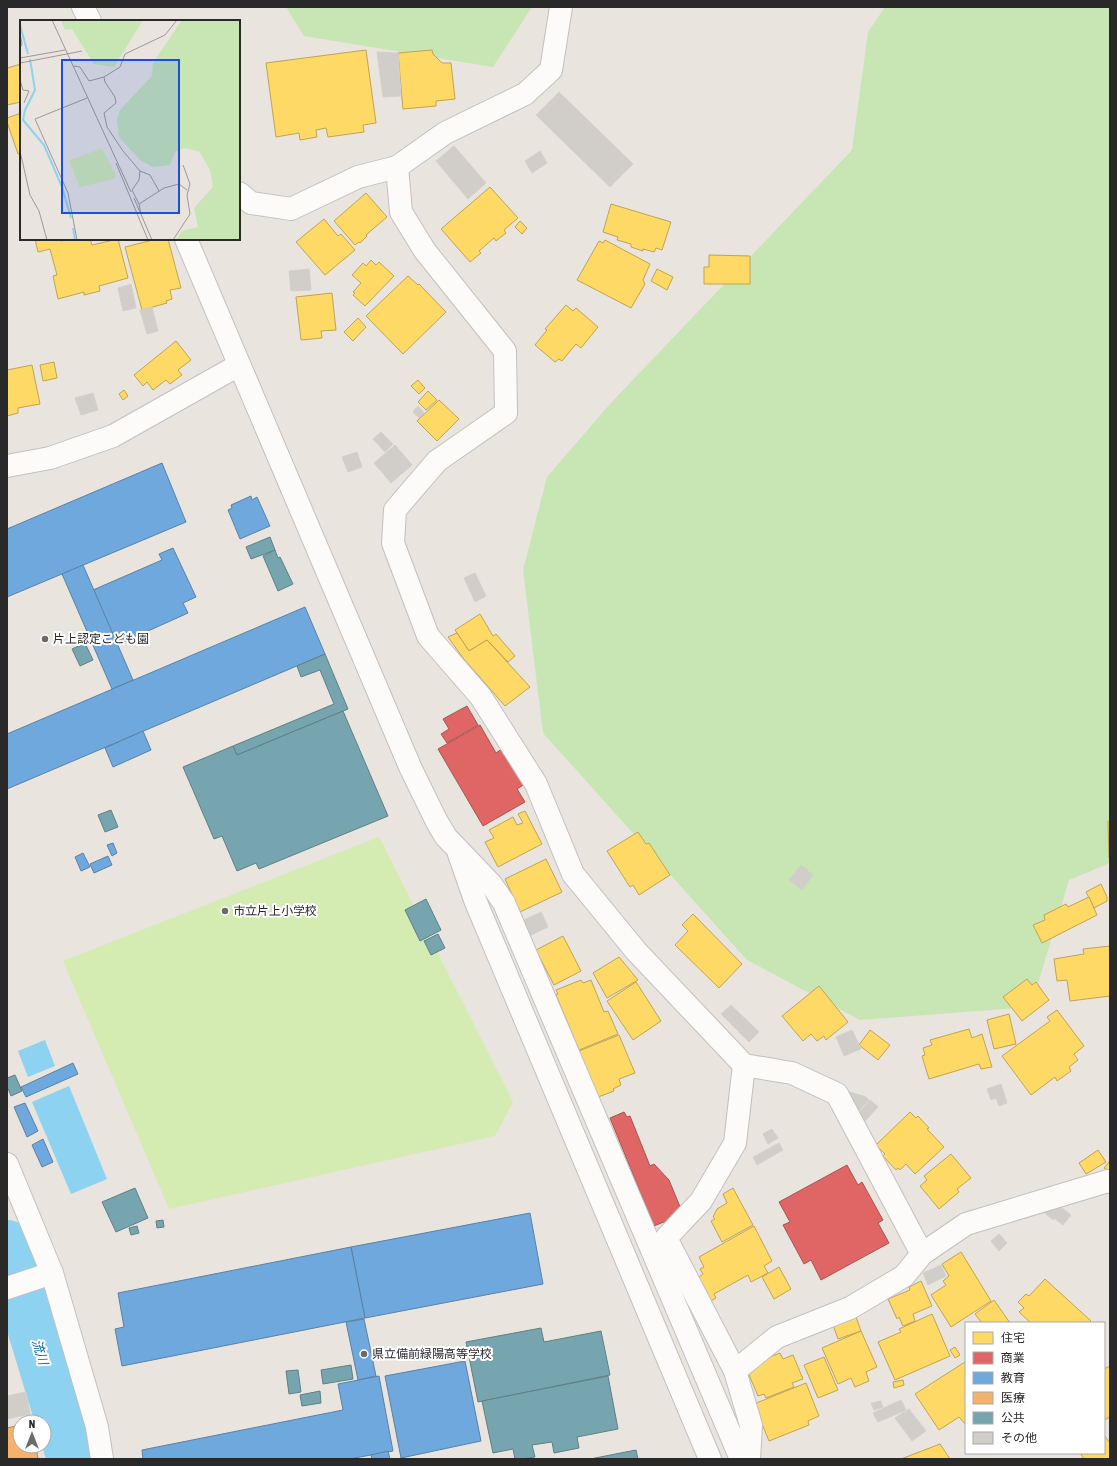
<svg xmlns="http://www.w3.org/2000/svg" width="1117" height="1466" font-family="'Asap Condensed','Noto Sans JP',sans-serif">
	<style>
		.green { fill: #c7e6b4 }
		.pitch { fill: #d4ebb1 }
		.water { fill: #8dd2f0 }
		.homes { fill: #ffd966; stroke: #bfa454 }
		.shops { fill: #e06666; stroke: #a95454 }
		.schools { fill: #6fa8dc; stroke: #5a82a6 }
		.health { fill: #f6b26b; stroke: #b88957 }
		.public { fill: #76a5af; stroke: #5f8087 }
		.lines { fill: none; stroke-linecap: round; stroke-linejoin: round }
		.river { stroke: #8dd2f0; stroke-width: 50 }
		.building { fill: #d1ceca; stroke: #d4d0cb }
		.street-casing { stroke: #c2c0c0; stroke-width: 24 }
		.street { stroke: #fcfbfa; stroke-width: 22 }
		.poi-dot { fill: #6c6a68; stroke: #fff; stroke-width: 1.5 }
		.labels { text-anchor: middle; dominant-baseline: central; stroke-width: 4; stroke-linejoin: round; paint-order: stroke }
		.poi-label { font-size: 12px; fill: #292929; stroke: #fff; text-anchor: start }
		.water-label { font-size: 13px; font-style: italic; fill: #0466a3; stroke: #fff }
		.inset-river { fill: none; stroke: #8dd2f0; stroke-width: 2 }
		.inset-road { fill: none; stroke: #9c9996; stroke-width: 1 }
		.view { fill: #1d4ed8; fill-opacity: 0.15; stroke: #1d4ed8; stroke-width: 2 }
		.inset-edge { fill: none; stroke: #292929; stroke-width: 2 }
	</style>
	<rect width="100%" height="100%" fill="#e9e4de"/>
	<g class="green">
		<path d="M286 7H532L493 67 304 36Z"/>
		<path d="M885 7H1110V863L1069 880 1031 1007 860 1020 747 960 543 733 523 570 547 477 609 405 852 150 868 32Z"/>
	</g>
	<path class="pitch" d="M379 837 513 1102 495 1136 169 1209 63 961Z"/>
	<g class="water">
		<path d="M45 1040 55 1066 28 1077 18 1051Z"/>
		<path d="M69 1086 107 1179 71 1194 32 1102Z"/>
	</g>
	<g class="homes">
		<path d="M366 50 376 123 363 125 364 132 328 137 326 128 316 130 317 137 300 140 299 133 276 137 266 63Z"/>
		<path d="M432 50 433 54 442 63H451L455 99 436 101V106L403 109 398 53Z"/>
		<path d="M21 64V102L7 105V68Z"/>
		<path d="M21 113V153L18 154 7 122V118Z"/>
		<path d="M490 187 518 218 504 230 506 233 496 241 494 238 479 251 481 253 470 262 441 229Z"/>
		<path d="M366 193 387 217 366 235 367 236 360 243 359 242 355 245 334 221Z"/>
		<path d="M611 204 671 222 662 250 656 248 654 252 643 249V251L631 247V244L617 240 618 237 603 232Z"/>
		<path d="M324 219 338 236 341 234 355 250 325 275 296 242Z"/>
		<path d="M520 221 527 228 522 234 515 227Z"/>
		<path d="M35 239H61V241L70 239H90L92 245 118 239 128 278 99 286 100 291 84 295V292L58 299 53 276 57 275 50 249 38 252Z"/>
		<path d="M157 239H168L181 288 170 290 172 299 166 301 167 303 142 310 125 247Z"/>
		<path d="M605 240 650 264 643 280 645 284 631 308 577 280 599 241 603 243Z"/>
		<path d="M709 255 750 256V284H704V267H709Z"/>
		<path d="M371 260 376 265 379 262 394 276 365 306 353 295 355 293 353 292 361 283 352 275 363 263 366 266Z"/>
		<path d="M657 269 673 277 667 290 651 281Z"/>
		<path d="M408 276 418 285 419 284 446 312 403 354 366 316Z"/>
		<path d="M332 293 336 330 321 331 322 338 301 340 296 297Z"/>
		<path d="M566 305 573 311 576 308 598 327 581 348 576 344 562 361 559 359 555 362 535 345 547 330 545 329Z"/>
		<path d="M358 318 366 327 353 341 344 332Z"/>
		<path d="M176 341 191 360 178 370 182 375 170 384 166 380 153 390 147 382 143 386 134 375Z"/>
		<path d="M54 362 57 378 43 381 40 365Z"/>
		<path d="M32 365 40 404 18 408V413L7 416V370Z"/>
		<path d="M418 380 425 388 419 394 411 386Z"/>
		<path d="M124 390 128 396 123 400 119 394Z"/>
		<path d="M428 391 437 400 426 410 418 402Z"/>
		<path d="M439 400 459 419 437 441 417 421Z"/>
		<path d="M480 614 493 636 496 634 515 656 508 662 487 640 469 651 455 630Z"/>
		<path d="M457 633 469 651 487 640 530 687 505 706 463 658 448 637Z"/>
		<path d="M525 811 542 844 498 867 485 842 494 838 489 830 513 817 517 825 523 823 518 814Z"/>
		<path d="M1108 821H1110V858H1109Z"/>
		<path d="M638 832 646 844 649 843 670 875 639 895 633 885 630 887 607 851Z"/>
		<path d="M546 859 562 892 520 912 505 879Z"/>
		<path d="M1101 884 1107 897V901L1094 908 1086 892Z"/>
		<path d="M1089 897 1097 915 1042 943 1033 925 1045 920 1044 915 1066 904 1068 907Z"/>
		<path d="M693 914 742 964 719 988 675 945 688 931 682 925Z"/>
		<path d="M563 936 581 971 554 985 536 950Z"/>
		<path d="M1110 946V996L1070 1001 1067 980 1057 981 1054 959 1084 954 1083 949Z"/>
		<path d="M619 957 638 980 607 998 593 973Z"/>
		<path d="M1027 979 1032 985 1036 982 1049 1000 1022 1021 1003 997Z"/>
		<path d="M581 980 583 983 591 980 604 1012 608 1011 618 1034 579 1050 556 995 558 994 556 990Z"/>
		<path d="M636 982 661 1021 633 1040 607 1001Z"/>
		<path d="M819 986 848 1022 826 1040 824 1036 817 1041 811 1034 803 1041 782 1016Z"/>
		<path d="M1057 1010 1084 1046 1074 1054 1078 1060 1069 1067 1071 1071 1057 1081 1055 1077 1031 1095 1002 1056 1050 1021 1047 1017Z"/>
		<path d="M1009 1014 1016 1044 994 1049 987 1020Z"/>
		<path d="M969 1029 972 1038 982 1034 992 1067 981 1069 979 1064 929 1079 922 1056 925 1055 923 1048 932 1045 930 1040Z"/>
		<path d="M870 1030 890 1045 878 1060 859 1045Z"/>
		<path d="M619 1035 635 1073 619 1079 621 1085 613 1089 614 1091 598 1097 579 1051Z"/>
		<path d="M910 1112 916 1118 918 1116 929 1128 927 1129 944 1147 915 1174 906 1164 900 1170 898 1168 896 1170 883 1156 885 1154 876 1145Z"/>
		<path d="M1098 1150 1106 1162 1086 1174 1079 1163Z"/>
		<path d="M951 1154 971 1178 957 1189 959 1192 939 1209 920 1186 927 1180 924 1176Z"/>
		<path d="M1110 1161V1171L1104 1168Z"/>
		<path d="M733 1188 753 1225 722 1242 711 1221 715 1219 713 1217 717 1209 727 1203 723 1194Z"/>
		<path d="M754 1226 772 1261 764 1266 768 1273 751 1282 748 1275 714 1294 716 1298 709 1302 696 1279 703 1274 700 1269 704 1267 699 1257Z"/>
		<path d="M961 1252 991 1301 951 1327 931 1295 946 1285 943 1281 949 1276 942 1264Z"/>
		<path d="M779 1267 791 1289 774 1299 762 1277Z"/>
		<path d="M1045 1279 1091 1321 1089 1323H1031L1019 1312 1024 1308 1018 1302 1026 1294 1029 1296Z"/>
		<path d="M921 1281 932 1306 913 1314 915 1321 903 1326 899 1317 897 1319 888 1299 910 1290 909 1287Z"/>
		<path d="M994 1300 1010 1323H982L975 1314Z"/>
		<path d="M855 1314 861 1331 838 1339 832 1322Z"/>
		<path d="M932 1314 950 1356 895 1380 878 1342 901 1332 899 1329Z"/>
		<path d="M861 1331 877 1367 866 1372 869 1381 855 1387 851 1378 838 1384 822 1348Z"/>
		<path d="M955 1347 960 1355 955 1358 950 1350Z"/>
		<path d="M780 1353 783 1359 793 1355 803 1379 792 1383 794 1387 766 1398 764 1394 758 1396 747 1370 752 1364Z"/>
		<path d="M824 1357 838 1390 818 1398 804 1365Z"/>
		<path d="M965 1362 966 1363V1425L959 1417 939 1430 915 1394Z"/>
		<path d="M1110 1366V1417L1104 1420V1369Z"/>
		<path d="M903 1380 904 1385 894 1388 893 1382Z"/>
		<path d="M806 1383 819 1416 808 1421 809 1425 769 1441 754 1404Z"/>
		<path d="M1104 1435 1110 1443V1459H1084L1080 1453H1104Z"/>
		<path d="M940 1444 950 1459H901Z"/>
	</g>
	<g class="shops">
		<path d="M467 706 478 725 447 743 441 734 449 729 443 719Z"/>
		<path d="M480 725 496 753 503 748 525 784 517 789 525 802 483 826 438 749Z"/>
		<path d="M624 1112 627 1117 630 1116 650 1166 654 1164 669 1180 683 1214 654 1226 610 1118Z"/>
		<path d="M847 1165 858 1185 862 1182 883 1220 878 1223 889 1243 821 1280 811 1260 804 1264 783 1225 790 1222 779 1202Z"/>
	</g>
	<g class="schools">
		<path d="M162 463 186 522 7 597V529Z"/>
		<path d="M251 496 252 500 257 497 270 526 240 539 228 510 232 508 231 505Z"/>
		<path d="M173 548 196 597 183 603 188 613 117 645 93 590 162 560 159 554Z"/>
		<path d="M83 565 133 680 112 689 62 574Z"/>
		<path d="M305 607 325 654 7 789V734Z"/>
		<path d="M143 731 151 750 113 767 105 748Z"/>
		<path d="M113 843 117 853 112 856 107 845Z"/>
		<path d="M83 853 90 867 81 871 75 857Z"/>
		<path d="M108 856 112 865 94 873 90 864Z"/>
		<path d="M73 1063 78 1074 26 1097 21 1087Z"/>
		<path d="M25 1103 38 1131 27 1137 14 1107Z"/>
		<path d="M43 1139 53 1162 42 1167 32 1145Z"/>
		<path d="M530 1213 543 1284 365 1318 351 1247Z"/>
		<path d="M351 1247 365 1318 122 1366 115 1329 124 1327 118 1293Z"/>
		<path d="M364 1319 376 1376 358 1380 346 1322Z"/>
		<path d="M465 1361 481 1441 401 1458 385 1376Z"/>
		<path d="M379 1376 393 1451 349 1459H143L142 1450 343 1410 338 1384Z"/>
		<path d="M388 1451 390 1459H372L371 1455Z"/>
	</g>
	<path class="health" d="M20 1425V1446H36L38 1459H7V1428Z"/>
	<g class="public">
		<path d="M270 537 275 550 251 559 246 547Z"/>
		<path d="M275 550 278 558 280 557 293 584 278 591 263 556Z"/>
		<path d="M85 643 93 660 80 666 72 649Z"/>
		<path d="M325 654 348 709 237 755 233 746 334 704 320 670 301 677 297 666Z"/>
		<path d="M343 711 388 816 259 869 256 863 237 871 222 836 214 839 183 767 233 746 237 755Z"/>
		<path d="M111 810 118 827 105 832 98 815Z"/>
		<path d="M426 899 441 930 420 941 405 910Z"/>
		<path d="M438 934 445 948 431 955 424 941Z"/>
		<path d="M15 1075 22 1091 11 1096 7 1086V1078Z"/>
		<path d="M135 1188 148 1218 116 1232 102 1202Z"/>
		<path d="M163 1220 164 1227 157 1228 156 1221Z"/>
		<path d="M137 1226 139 1233 131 1235 129 1228Z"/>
		<path d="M541 1328 544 1342 601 1331 610 1375 478 1402 466 1342Z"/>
		<path d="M351 1365 353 1379 323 1384 321 1370Z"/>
		<path d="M298 1370 301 1392 289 1394 286 1371Z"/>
		<path d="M608 1376 618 1429 577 1437 579 1448 554 1453 552 1442 532 1445 535 1457 522 1459H515L513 1449 493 1453 482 1401Z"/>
		<path d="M320 1391 321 1403 302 1406 300 1395Z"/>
		<path d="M636 1450 638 1459H590Z"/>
	</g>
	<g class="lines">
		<path class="river" d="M7 1245 72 1459"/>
	</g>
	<g class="building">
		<path d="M377 52 398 53 401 96 383 97Z"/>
		<path d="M559 92 633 164 610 187 536 115Z"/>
		<path d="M454 146 486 183 468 199 436 161Z"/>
		<path d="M540 151 547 163 532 173 525 161Z"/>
		<path d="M309 269 311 290 291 291 289 271Z"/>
		<path d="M131 284 136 308 123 311 118 288Z"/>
		<path d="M152 307 158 331 147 334 140 310Z"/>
		<path d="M93 393 98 410 81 415 75 398Z"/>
		<path d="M418 406 424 413 419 418 413 412Z"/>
		<path d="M381 432 393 444 385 452 373 439Z"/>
		<path d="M395 445 412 465 391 483 374 463Z"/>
		<path d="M357 452 362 467 348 472 342 457Z"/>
		<path d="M475 573 486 596 475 602 464 578Z"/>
		<path d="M801 865 813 875 802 890 789 880Z"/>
		<path d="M541 912 548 927 529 936 522 921Z"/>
		<path d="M731 1005 759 1032 749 1042 721 1014Z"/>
		<path d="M852 1030 861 1049 844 1056 836 1037Z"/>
		<path d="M1001 1084 1007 1103 999 1106 996 1098 991 1100 987 1089Z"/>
		<path d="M850 1092 866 1097 869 1100 857 1113 848 1095Z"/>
		<path d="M870 1100 878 1107 865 1121 858 1114Z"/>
		<path d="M772 1129 778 1138 768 1144 763 1134Z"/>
		<path d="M779 1143 783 1150 757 1165 753 1157Z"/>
		<path d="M1054 1202 1071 1215 1063 1225 1054 1218 1053 1220 1045 1213Z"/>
		<path d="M999 1234 1007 1243 999 1251 991 1241Z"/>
		<path d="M941 1265 946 1276 928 1285 923 1273Z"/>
		<path d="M26 1392 30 1414 7 1419V1396Z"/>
		<path d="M901 1400 906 1410 878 1422 873 1413Z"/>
		<path d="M881 1401 883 1407 874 1410 871 1403Z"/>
		<path d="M909 1409 926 1431 912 1441 895 1418Z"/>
	</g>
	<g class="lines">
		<defs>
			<g id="street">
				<path d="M83 7 90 21"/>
				<path d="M561 7 551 70 525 94 445 133 397 167 401 212 425 251 505 351 506 413 437 461 395 510 393 543 428 636 481 697 536 784 573 874 636 951 744 1065 735 1143 701 1201 666 1238 735 1371 751 1425 749 1459"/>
				<path d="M239 193 251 203 291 209 358 177 397 167"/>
				<path d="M186 239 411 769 437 822 446 837 491 884 504 903 741 1459"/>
				<path d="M7 466 50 458 113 436 239 365"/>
				<path d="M459 854 475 900 710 1459"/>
				<path d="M744 1065 792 1073 837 1094 922 1254"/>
				<path d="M7 1164 52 1273 97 1427 102 1459"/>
				<path d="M7 1288 52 1273"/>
				<path d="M735 1371 777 1337 850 1308 904 1276 922 1254 966 1224 1108 1181 1110 1182"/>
			</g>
		</defs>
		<use href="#street" class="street-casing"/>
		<use href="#street" class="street"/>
	</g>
	<g class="poi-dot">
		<circle cx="45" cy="639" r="4"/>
		<circle cx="225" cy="911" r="4"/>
		<circle cx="364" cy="1354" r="4"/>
	</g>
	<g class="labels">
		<g class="poi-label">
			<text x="53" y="639">片上認定こども園</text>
			<text x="233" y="911">市立片上小学校</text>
			<text x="372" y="1354">県立備前緑陽高等学校</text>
		</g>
		<g class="water-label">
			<text transform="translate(40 1352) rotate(73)">流川</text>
		</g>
	</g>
	<g transform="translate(20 20)">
		<rect width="220" height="220" fill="#e9e4de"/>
		<path d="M41 0H123L94 47 74 44 52 9 45 10ZM162 0H220V220H156L162 211 178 207 174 188 193 167 190 150 179 131 164 128 155 132 150 145 133 147 121 141 99 117 97 100 100 90 132 56 133 43Z" fill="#c7e6b4"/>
		<path d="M82 128 96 155 94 159 60 167 49 141Z" fill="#d4ebb1"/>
		<path class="inset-river" d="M0 5 8 34M10 39 15 70 5 90 3 100 24 125 42 167 51 198M53 208 55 220"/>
		<path class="inset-road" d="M32 0 111 172M0 13 2 24 0 28M0 38 45 30M0 43 62 31M54 46 60 47 69 61 84 57M0 60 3 70 9 71 4 83M0 131 10 175 19 191 27 220M96 143 128 220M120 151 130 155 139 171M114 178 132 220M119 184 144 168 159 164 167 170M121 194 119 184 112 170 119 160 120 151 103 131 87 107 84 93 96 83 95 77 85 62 84 57 100 47 105 34 145 15 157 0M57 220 48 173 15 99 67 78M153 220 170 194 167 175 170 164 163 145"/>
		<path class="view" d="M42 40H159V193H42Z"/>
		<rect width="220" height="220" class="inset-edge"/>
	</g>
	<rect width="1117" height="1466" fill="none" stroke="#292929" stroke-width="16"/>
	<rect x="965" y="1322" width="140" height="132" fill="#ffffff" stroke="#a9a9a9"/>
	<rect x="973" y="1332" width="20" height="12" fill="#ffd966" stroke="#a9a9a9"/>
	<text x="1001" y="1342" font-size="12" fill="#292929">住宅</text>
	<rect x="973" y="1352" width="20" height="12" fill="#e06666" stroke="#a9a9a9"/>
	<text x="1001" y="1362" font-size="12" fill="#292929">商業</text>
	<rect x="973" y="1372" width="20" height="12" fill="#6fa8dc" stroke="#a9a9a9"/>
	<text x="1001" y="1382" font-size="12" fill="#292929">教育</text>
	<rect x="973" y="1392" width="20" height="12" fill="#f6b26b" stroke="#a9a9a9"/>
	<text x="1001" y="1402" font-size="12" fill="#292929">医療</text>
	<rect x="973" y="1412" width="20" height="12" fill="#76a5af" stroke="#a9a9a9"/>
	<text x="1001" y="1422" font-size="12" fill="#292929">公共</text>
	<rect x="973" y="1432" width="20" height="12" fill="#d1ceca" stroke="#a9a9a9"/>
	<text x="1001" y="1442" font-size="12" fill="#292929">その他</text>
	<g transform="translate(32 1434)"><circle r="19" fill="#ffffff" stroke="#a9a9a9"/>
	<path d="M0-3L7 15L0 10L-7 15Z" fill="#6c6a68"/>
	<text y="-6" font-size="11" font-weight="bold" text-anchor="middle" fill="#292929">N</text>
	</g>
</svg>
